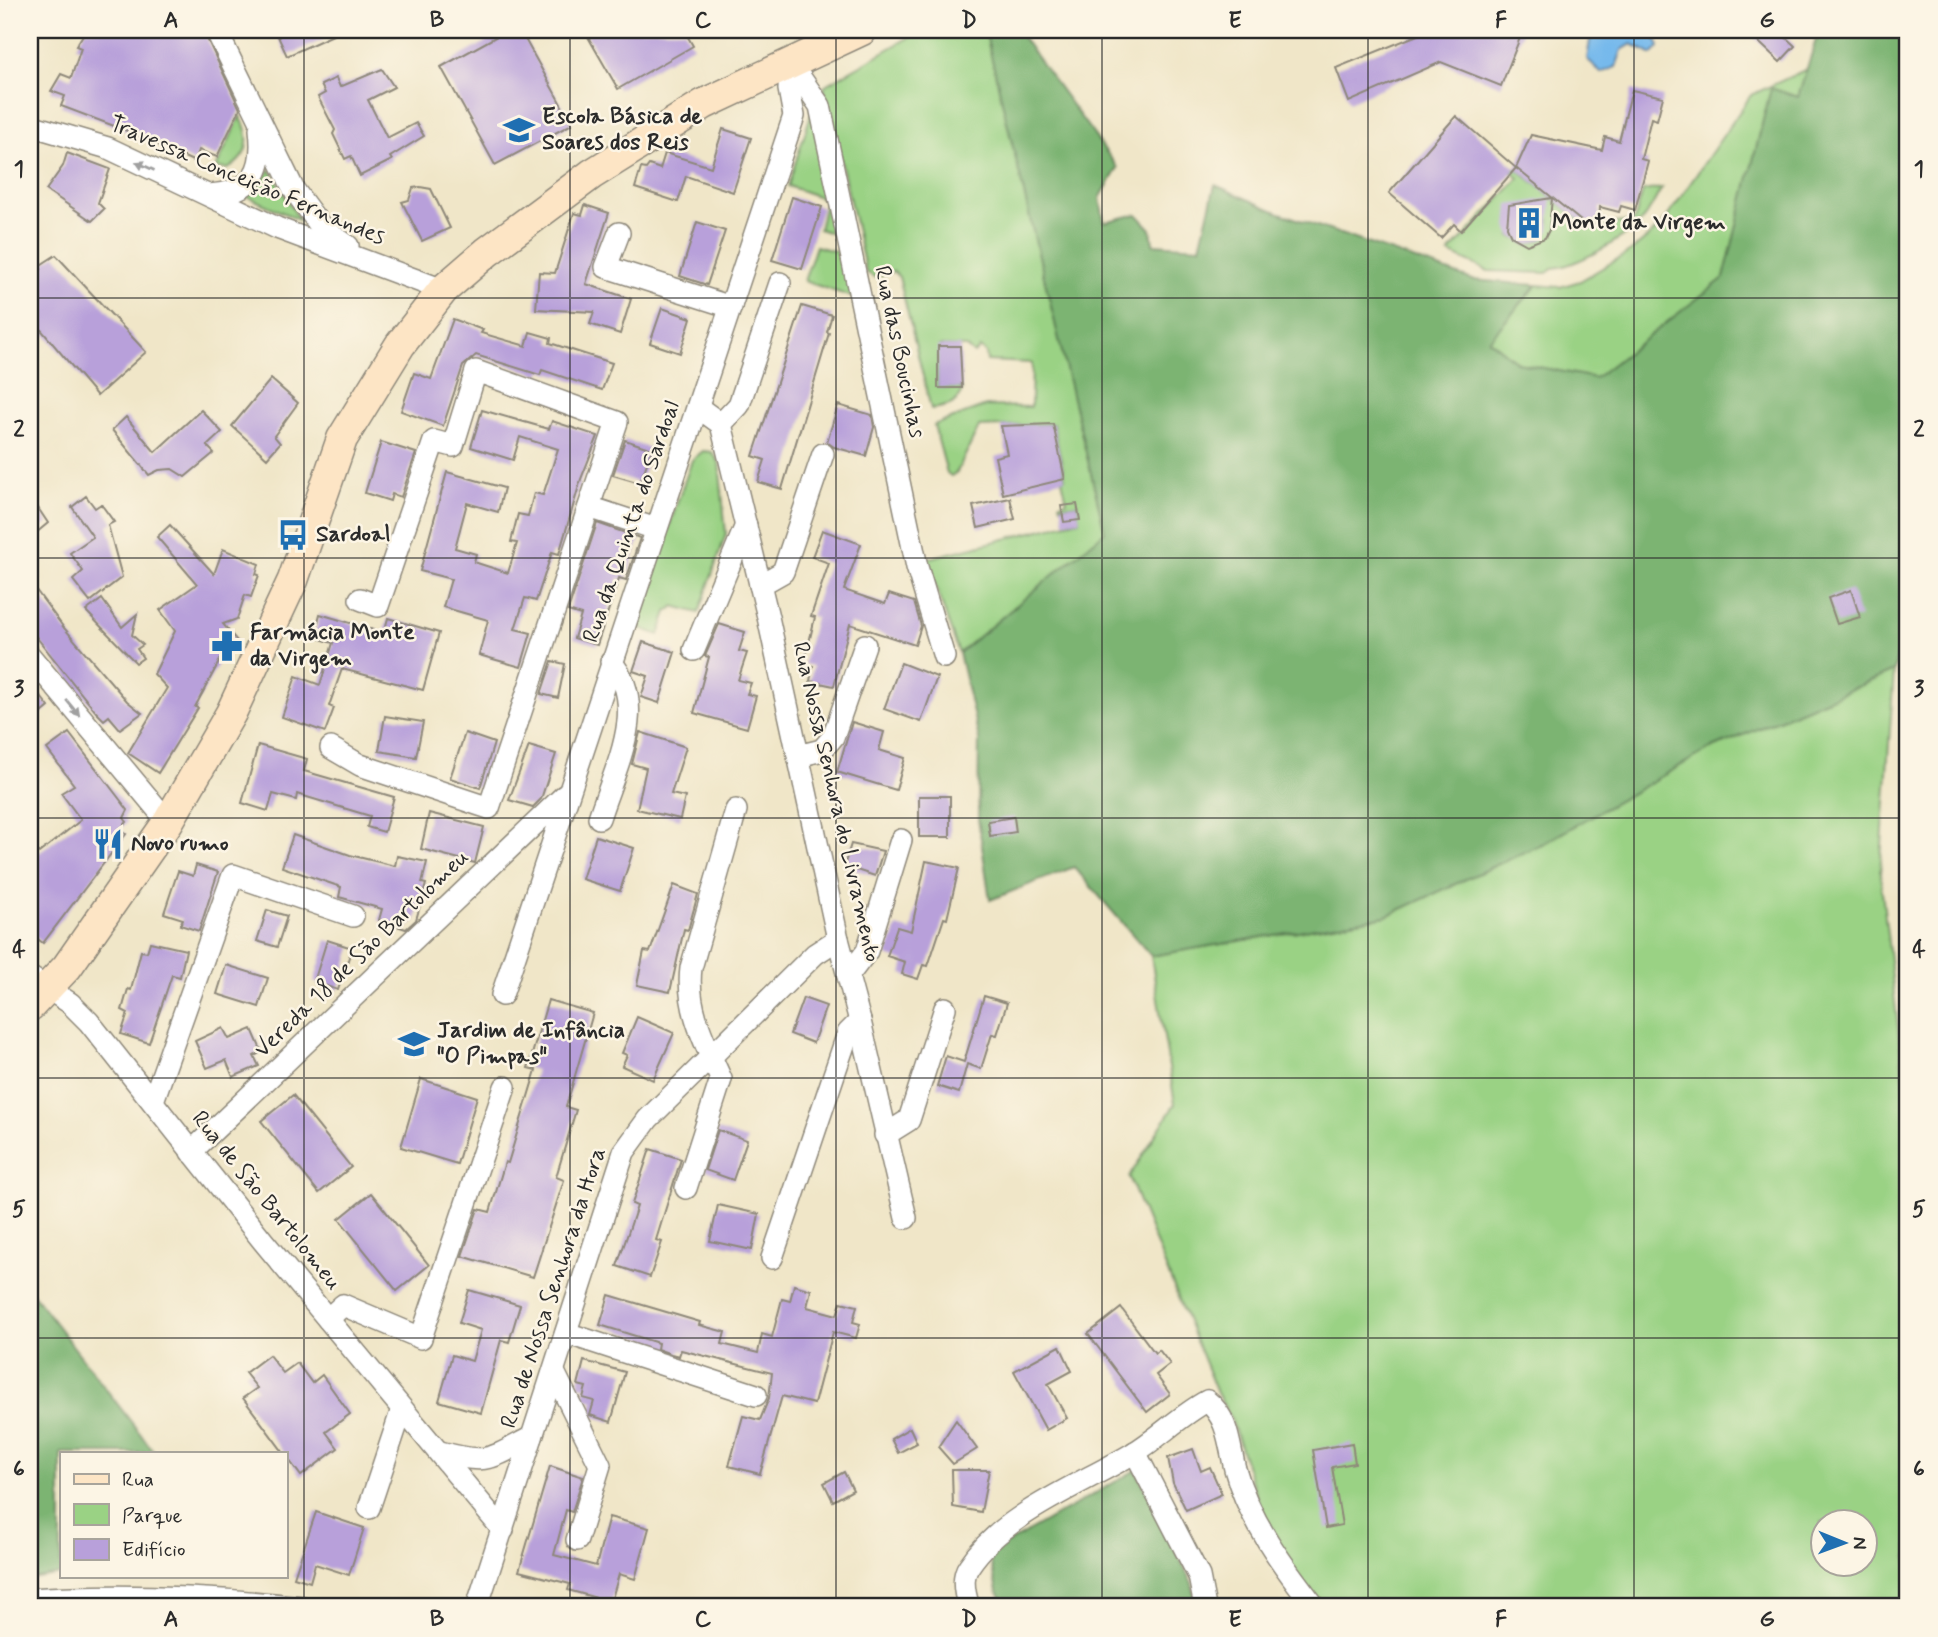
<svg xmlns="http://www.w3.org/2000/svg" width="1938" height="1637" font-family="Mynerve,sans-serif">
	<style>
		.green { fill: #9ad284; stroke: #627e58; stroke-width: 2; fill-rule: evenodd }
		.forest { fill: #7bb472; stroke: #53704e; stroke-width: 2 }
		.water { fill: #76b9ec; stroke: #50728c; stroke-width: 2 }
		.building { fill: #b8a0da }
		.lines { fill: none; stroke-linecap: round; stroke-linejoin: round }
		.minor-casing { stroke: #8e887a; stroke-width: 24 }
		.secondary-casing { stroke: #8e887a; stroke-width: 33 }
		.minor { stroke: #fff; stroke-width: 21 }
		.secondary { stroke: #fde5c5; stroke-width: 30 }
		.oneway { fill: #a0a0a0 }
		.grid { fill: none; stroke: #2b2b2b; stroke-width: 2; stroke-opacity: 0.55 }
		.labels { text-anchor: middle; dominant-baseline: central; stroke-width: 5; stroke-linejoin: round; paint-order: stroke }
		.poi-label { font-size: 23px; font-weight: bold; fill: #2b2b2b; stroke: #fcf5e5; text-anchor: start }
		.street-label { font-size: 23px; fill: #2b2b2b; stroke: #fcf5e5 }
		.neatline { fill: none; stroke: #2b2b2b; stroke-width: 2.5 }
		.grid-label { font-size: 23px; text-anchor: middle; font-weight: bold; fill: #2b2b2b }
	</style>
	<rect width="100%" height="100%" fill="#fcf5e5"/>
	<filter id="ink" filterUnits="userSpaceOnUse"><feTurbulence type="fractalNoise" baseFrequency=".0143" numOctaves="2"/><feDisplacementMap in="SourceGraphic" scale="14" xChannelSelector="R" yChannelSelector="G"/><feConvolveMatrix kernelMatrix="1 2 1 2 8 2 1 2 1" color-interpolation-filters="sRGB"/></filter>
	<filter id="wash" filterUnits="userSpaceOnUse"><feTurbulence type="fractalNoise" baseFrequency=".00686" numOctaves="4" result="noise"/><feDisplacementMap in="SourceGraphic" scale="28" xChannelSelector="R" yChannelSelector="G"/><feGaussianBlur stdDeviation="1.57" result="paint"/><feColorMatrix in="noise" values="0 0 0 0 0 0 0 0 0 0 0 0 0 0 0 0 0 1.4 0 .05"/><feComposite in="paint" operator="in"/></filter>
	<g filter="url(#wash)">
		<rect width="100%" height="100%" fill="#f0e6c8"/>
		<g class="green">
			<path d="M922 30H985L1105 532 959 653 926 559 1079 520 1077 504 1061 506 1060 503 1067 501 1062 480 1065 478 1053 424 979 427 957 472 951 476 947 473 934 425 986 406 1031 407 1032 363 987 361 986 353 980 348 974 354 966 347 939 346 938 387 962 388C961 405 945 407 931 409L899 277 893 271 876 278 866 272 824 86Z"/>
			<path d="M1809 68 1798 97 1771 89 1724 278 1595 378 1517 363 1488 339 1537 285 1560 287 1580 281 1631 251 1661 226 1751 95Z"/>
			<path d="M813 108 841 236 819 229 826 199 788 186Z"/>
			<path d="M240 116C252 137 250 156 228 169L216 168Z"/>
			<path d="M1516 168 1587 226 1634 221 1643 191 1662 188C1655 199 1650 212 1641 221 1624 239 1575 267 1552 268L1547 273 1488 271 1449 253 1519 178 1512 172ZM1547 211 1550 220 1545 238 1527 245 1511 236Z"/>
			<path d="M270 169 299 220 244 195 261 181Z"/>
			<path d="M816 246 845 254 855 298 804 281Z"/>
			<path d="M703 451 712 452 719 462 726 534 699 613 674 606 667 612 659 635 635 626 692 460Z"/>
			<path d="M1894 671 1880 874 1908 1114V1607H1316L1276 1556 1231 1419 1217 1393 1129 1177 1175 1104 1151 956 1386 916 1544 843 1708 750ZM1822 1522H1864V1564H1822Z"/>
		</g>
		<g class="forest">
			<path d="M985 30H1024L1020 34 1118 168 1100 198 1104 222 1137 214 1151 229 1153 244 1200 247 1215 185 1277 212 1473 280 1537 285 1489 340 1518 363 1595 378 1724 278 1771 88 1798 97 1819 30H1908V607L1894 671 1708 750 1544 843 1386 916 1151 956 1074 867 990 900 978 819 979 739 959 653 1105 532Z"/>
			<path d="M30 1290 155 1453H61V1574L30 1579Z"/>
			<path d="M1136 1470 1192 1583 1197 1607H1008L997 1591 989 1554Z"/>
		</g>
		<path class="water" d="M1601 30H1653L1659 47 1652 55 1632 44 1622 50 1616 67 1601 73 1587 59 1590 40Z"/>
		<g id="blocks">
			<g class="building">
				<path d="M86 30H203L240 109 217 157 199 150 195 162 130 132 61 106 65 96 51 91 61 74 71 78 81 48 76 46Z"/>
				<path d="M275 30H344L287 56Z"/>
				<path d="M508 30H520L572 124 495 165 441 67Z"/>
				<path d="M584 30H684L693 46 618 89Z"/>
				<path d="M1430 30H1523L1501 86 1441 62 1349 102 1336 68Z"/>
				<path d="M1746 30H1778L1795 46 1780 62Z"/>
				<path d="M382 69 394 87 368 100 387 138 416 123 424 136 390 157 392 160 360 176 351 156 345 159 333 134 335 130 318 97 325 93 321 85 336 78 340 87Z"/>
				<path d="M1632 90 1663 97 1657 120 1651 118 1641 159 1648 161 1635 210 1621 206 1619 212 1600 207 1599 225 1587 226 1516 168 1531 135 1602 150 1605 137 1619 141Z"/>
				<path d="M1456 116 1516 168 1461 231 1454 224 1441 238 1389 193Z"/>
				<path d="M723 129 751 138 733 192 686 176 678 202 635 188 641 168 646 169 649 165 660 169 665 153 711 167Z"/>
				<path d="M67 153 110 169 98 203 104 209 92 221 46 190 63 166Z"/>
				<path d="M420 187 431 189 450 228 422 241 402 202 409 200 413 188Z"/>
				<path d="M792 197 822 207 802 269 772 260Z"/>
				<path d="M1552 198 1549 230 1545 238 1527 245 1511 236 1507 227 1509 205Z"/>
				<path d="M585 205 609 213 586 284 631 299 620 334 590 324 594 312 536 309 539 272 555 273 574 213 582 215Z"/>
				<path d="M697 222 725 231 707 285 680 276Z"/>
				<path d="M56 255 146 352 97 396 38 326 30 335V278L41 269 39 266Z"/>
				<path d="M802 306 832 315 827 332 829 333 782 489 758 482 765 460 753 456Z"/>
				<path d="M662 308 691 318 680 353 650 343Z"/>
				<path d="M453 319 483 330 481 333 526 346 530 332 551 338 550 343 612 363 602 390 542 370 540 375 476 355 463 366 443 426 401 411 414 373 431 379Z"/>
				<path d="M938 346H960L962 388H938Z"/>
				<path d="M271 379 298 403 274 436 280 443 267 458 232 426Z"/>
				<path d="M838 405 872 415 874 427 866 456 834 447 827 442Z"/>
				<path d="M201 410 222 432 207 446 214 453 185 477 172 469 159 470 149 475 112 430 126 417 155 452Z"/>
				<path d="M482 410 549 429 552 421 598 436 581 479 559 554 552 552 536 601 525 598 515 629 531 633 521 667 479 655 488 620 443 607 451 579 420 571 447 472 504 488 498 512 467 503 455 548 476 554 474 562 508 573 517 543 511 542 518 514 528 516 534 493 543 495 558 449 520 437 513 460 471 447Z"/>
				<path d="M1053 424 1065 479 1003 494 995 457 1007 454 1001 426Z"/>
				<path d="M625 440 652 449 640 483 613 475Z"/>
				<path d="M381 442 416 453 401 497 392 494 390 501 365 493Z"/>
				<path d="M30 496 48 523 36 533 30 524Z"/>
				<path d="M86 496 95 508 101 504 114 522 108 525 122 577 90 602 73 580 83 571 70 553 93 537 72 507Z"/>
				<path d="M1010 498 1015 519 978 528 973 506Z"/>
				<path d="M1077 504 1080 520 1064 522 1061 506Z"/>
				<path d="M597 523 640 538 626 580 619 578 597 645 574 638 581 615 568 611Z"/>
				<path d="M170 525 214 574 223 549 259 564 256 574 259 575 251 597 245 595 237 619 223 624 237 641 232 646 234 649 220 660 195 707 198 708 158 773 128 753 167 688 154 674 175 631 160 610 197 584 157 537Z"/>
				<path d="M822 530 861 544 844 590 885 604 889 594 914 602 921 626 915 645 850 624 834 686 810 681 813 666 804 664 815 617 811 616 829 563 812 557Z"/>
				<path d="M30 582 64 628 127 701 142 713 120 729 109 716 104 720 96 712 30 629Z"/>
				<path d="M1851 590 1860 617 1837 624 1828 598Z"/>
				<path d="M102 599 122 627 137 614 132 635 143 645 137 649 143 658 136 663 86 611Z"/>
				<path d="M320 614 384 633 388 618 439 633 423 690 342 669 329 706 334 708 325 732 282 717 296 676 320 685 333 643 314 637Z"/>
				<path d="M719 624 745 632 739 651 747 653 738 680 751 683 747 694 756 696 747 728 694 713 709 657 705 656Z"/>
				<path d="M643 642 675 652 659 703 641 697 648 676 633 671Z"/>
				<path d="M552 661 565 664 558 698 541 694Z"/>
				<path d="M901 663 937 677 921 722 884 709Z"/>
				<path d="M30 683 49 707 30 723Z"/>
				<path d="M385 716 423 722 416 757 379 751Z"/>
				<path d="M852 722 884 732 879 750 905 758 896 790 837 772Z"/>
				<path d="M640 732 686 747 671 794 685 797 680 819 637 809 646 768 632 764Z"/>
				<path d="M69 733 128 810 124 818 127 822 119 830 126 834 43 943 30 933V843L39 853 81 820 61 793 74 785 47 749Z"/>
				<path d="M465 733 494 743 480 788 450 778Z"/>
				<path d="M258 745 307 759 304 771 394 797 384 832 367 827 370 816 297 794 296 800 273 794 268 811 242 803Z"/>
				<path d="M529 746 556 754 541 799 533 807 509 800Z"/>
				<rect x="919" y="796" width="31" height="41"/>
				<path d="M429 813 484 827 475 863 421 849Z"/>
				<path d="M1014 817 1016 832 990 836 988 821Z"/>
				<path d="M293 835 350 855 395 866 397 856 427 862 422 883 426 884 416 920 406 929 379 920 382 909 339 897 341 887 282 867Z"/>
				<path d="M596 836 634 848 620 891 582 879Z"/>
				<path d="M851 844 883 851 875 876 844 866Z"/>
				<path d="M926 861 959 868 947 919 944 918 928 966 923 965 918 979 902 974 905 962 887 956 897 927 911 931Z"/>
				<path d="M196 865 218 872 199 931 180 925 183 919 164 913 178 871 193 876Z"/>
				<path d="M674 885 698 894 688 930 684 929 670 992 637 985 644 951 650 952Z"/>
				<path d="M267 910 287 916 277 947 257 941Z"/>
				<path d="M327 940 352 948 338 990 314 982Z"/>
				<path d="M150 942 186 950 180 977 172 975 149 1043 121 1034 128 1013 122 1010 128 989 131 990 141 951 147 952Z"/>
				<path d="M226 965 268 978 259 1007 217 994Z"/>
				<path d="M984 996 1007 1003 997 1035 992 1034 981 1069 967 1064 959 1093 937 1086 946 1056 964 1062Z"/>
				<path d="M803 998 826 1006 813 1043 790 1034Z"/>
				<path d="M548 1000 593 1013 566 1107 576 1110 556 1177 564 1180 533 1277 462 1256 478 1209 490 1212 505 1162 508 1163 536 1070 528 1068Z"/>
				<path d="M637 1017 674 1033 653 1080 622 1066 627 1055 622 1053Z"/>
				<path d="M223 1028 229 1039 252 1029 262 1052 254 1056 259 1066 233 1077 226 1060 207 1068 195 1041Z"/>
				<path d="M421 1079 477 1097 457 1164 401 1147Z"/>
				<path d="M293 1095 351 1167 319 1193 261 1121Z"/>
				<path d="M718 1130 747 1140 733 1180 705 1170Z"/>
				<path d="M650 1149 681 1159 656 1240 662 1242 650 1277 617 1266 637 1206 632 1204Z"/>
				<path d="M371 1193 429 1265 397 1291 339 1219Z"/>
				<path d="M718 1205 759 1214 752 1250 710 1241Z"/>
				<path d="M794 1285 811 1290 807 1307 837 1315 841 1302 857 1306 853 1322 860 1324 856 1338 833 1332 814 1404 782 1396 760 1474 729 1466 743 1416 760 1420 769 1398 772 1373 681 1350 679 1356 671 1354 657 1349 658 1343 600 1325 609 1295 700 1322 699 1325 725 1332 722 1344 758 1353 762 1334 772 1337 782 1299 790 1301Z"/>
				<path d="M469 1290 520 1305 509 1342 501 1340 481 1413 439 1401 452 1355 472 1361 481 1330 459 1323Z"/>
				<path d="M1121 1308 1155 1353 1159 1350 1170 1364 1156 1375 1170 1394 1147 1412 1088 1334Z"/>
				<path d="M1060 1346 1072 1371 1048 1384 1067 1418 1046 1430 1014 1371Z"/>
				<path d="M269 1355 283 1373 297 1363 312 1383 322 1375 350 1414 326 1432 338 1448 301 1476 243 1398 257 1388 245 1373Z"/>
				<path d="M584 1361 625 1372 611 1422 590 1415 594 1401 583 1398 586 1387 578 1385Z"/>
				<path d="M956 1420 977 1449 953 1464 938 1447Z"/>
				<path d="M910 1428 917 1443 898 1453 891 1439Z"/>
				<path d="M1352 1443 1355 1463 1332 1467 1342 1525 1326 1528 1313 1450Z"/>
				<path d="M1193 1449 1201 1471 1210 1467 1222 1494 1186 1510 1173 1483 1168 1458Z"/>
				<path d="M550 1466 583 1477 572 1512 566 1510 554 1555 596 1566 609 1517 649 1528 635 1579 619 1574 611 1602 568 1590 570 1584 519 1571Z"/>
				<path d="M952 1470H989L981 1512 953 1507Z"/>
				<path d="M844 1472 853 1490 833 1501 824 1483Z"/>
				<path d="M316 1512 364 1528 349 1575 315 1564 310 1582 294 1577Z"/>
			</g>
		</g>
	</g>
	<g filter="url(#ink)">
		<use href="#blocks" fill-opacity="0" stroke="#8e887a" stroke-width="2"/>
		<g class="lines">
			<defs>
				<g id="minor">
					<path d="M216 30 294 190 322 228 348 246"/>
					<path d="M791 64 820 106 917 567 944 657"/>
					<path d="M30 125 108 148 277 228 443 290"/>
					<path d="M209 195C253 192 265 172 260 129"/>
					<path d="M619 233 606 267 731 307"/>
					<path d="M699 408 721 424 768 617 838 939 860 1021 906 1218"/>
					<path d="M721 424 739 405 780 283"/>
					<path d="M589 507 656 529"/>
					<path d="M760 585 783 572 823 454"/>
					<path d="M694 650 746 525"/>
					<path d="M30 656 168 822"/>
					<path d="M331 748 360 765 489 808 617 422 476 371 453 446 434 441 378 606 360 599"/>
					<path d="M798 756 822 750 833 737 865 645"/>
					<path d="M599 818C614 770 650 705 611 662"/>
					<path d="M848 976 867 951 901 840"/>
					<path d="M30 977 70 1003 89 1022 263 1241 503 1530"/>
					<path d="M502 995 794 116 789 89 791 64"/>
					<path d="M153 1101 233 875 353 916"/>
					<path d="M885 1135 909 1120 945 1008"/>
					<path d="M191 1152 564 796"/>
					<path d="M686 1188 721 1079C705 1043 686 1008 691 968L736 810"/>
					<path d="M772 1258 848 1033 860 1021"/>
					<path d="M328 1319 343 1305 421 1338 505 1087"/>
					<path d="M566 1333 756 1395"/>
					<path d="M555 1374 600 1465 577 1540"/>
					<path d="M440 1452C488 1465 490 1459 532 1437"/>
					<path d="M1135 1452 1199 1576 1205 1607"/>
					<path d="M369 1508 402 1409"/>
					<path d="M30 1599C121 1593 211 1597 302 1607"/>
					<path d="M477 1607 624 1152 648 1119 815 954 838 939"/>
					<path d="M969 1607C965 1595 961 1577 969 1566 1003 1514 1080 1485 1132 1454 1159 1438 1179 1416 1207 1401 1228 1417 1229 1444 1235 1469 1249 1520 1283 1566 1315 1607"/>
				</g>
				<path id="secondary" d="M30 1006 67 967 168 822 231 713 293 580 342 439 400 345 443 290 487 252 592 174 704 104 862 30"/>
			</defs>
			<use href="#minor" class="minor-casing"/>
			<use href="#secondary" class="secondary-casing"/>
			<use href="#minor" class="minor"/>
			<use href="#secondary" class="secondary"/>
		</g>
		<defs><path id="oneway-solid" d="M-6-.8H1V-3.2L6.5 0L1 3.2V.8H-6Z" transform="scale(1.75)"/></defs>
		<g class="oneway">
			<use href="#oneway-solid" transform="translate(145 166) rotate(-155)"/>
			<use href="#oneway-solid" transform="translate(73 708) rotate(50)"/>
		</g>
	</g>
	<path class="grid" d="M304 30V1607M570 30V1607M836 30V1607M1102 30V1607M1368 30V1607M1634 30V1607M30 298H1908M30 558H1908M30 818H1908M30 1078H1908M30 1338H1908"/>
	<defs>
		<symbol id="school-bare" viewBox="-9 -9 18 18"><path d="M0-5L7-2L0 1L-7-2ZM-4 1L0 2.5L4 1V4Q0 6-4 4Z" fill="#1f6fb2" stroke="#fcf5e5" stroke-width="2.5" paint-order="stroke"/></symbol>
		<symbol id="building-bare" viewBox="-9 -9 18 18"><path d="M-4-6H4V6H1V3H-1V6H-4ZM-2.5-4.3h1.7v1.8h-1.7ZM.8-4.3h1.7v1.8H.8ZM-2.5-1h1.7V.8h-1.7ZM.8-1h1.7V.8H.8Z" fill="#1f6fb2" stroke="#fcf5e5" stroke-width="2.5" paint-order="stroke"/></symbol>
		<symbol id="bus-bare" viewBox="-9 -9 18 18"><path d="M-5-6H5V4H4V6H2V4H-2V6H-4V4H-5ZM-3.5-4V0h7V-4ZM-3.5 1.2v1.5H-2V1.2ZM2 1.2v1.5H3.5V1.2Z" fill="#1f6fb2" stroke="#fcf5e5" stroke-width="2.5" paint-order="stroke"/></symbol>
		<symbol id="pharmacy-bare" viewBox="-9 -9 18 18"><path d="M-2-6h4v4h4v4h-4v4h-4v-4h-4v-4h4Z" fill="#1f6fb2" stroke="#fcf5e5" stroke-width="2.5" paint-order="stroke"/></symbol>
		<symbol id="restaurant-bare" viewBox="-9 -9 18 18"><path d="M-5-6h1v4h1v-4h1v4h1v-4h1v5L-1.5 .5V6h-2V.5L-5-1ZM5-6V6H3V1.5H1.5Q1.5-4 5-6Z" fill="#1f6fb2" stroke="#fcf5e5" stroke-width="2.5" paint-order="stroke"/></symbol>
	</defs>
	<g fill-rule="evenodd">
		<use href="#school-bare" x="497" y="108" width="44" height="44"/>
		<use href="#building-bare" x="1507" y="201" width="44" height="44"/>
		<use href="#bus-bare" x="271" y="513" width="44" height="44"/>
		<use href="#pharmacy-bare" x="205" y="624" width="44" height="44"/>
		<use href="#restaurant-bare" x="86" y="822" width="44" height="44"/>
		<use href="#school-bare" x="392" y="1022" width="44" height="44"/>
	</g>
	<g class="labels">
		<g class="poi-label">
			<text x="542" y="117">Escola Básica de<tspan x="542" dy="26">Soares dos Reis</tspan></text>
			<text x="1552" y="223">Monte da Virgem</text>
			<text x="316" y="535">Sardoal</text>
			<text x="250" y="633">Farmácia Monte<tspan x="250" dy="26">da Virgem</tspan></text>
			<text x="131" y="844">Novo rumo</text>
			<text x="437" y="1031">Jardim de Infância<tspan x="437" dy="26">"O Pimpas"</tspan></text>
		</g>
		<g class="street-label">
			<text transform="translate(247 181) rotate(23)">Travessa Conceição Fernandes</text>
			<text transform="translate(899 352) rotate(78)">Rua das Boucinhas</text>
			<text transform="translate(632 522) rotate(-71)">Rua da Quinta do Sardoal</text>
			<text transform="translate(836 802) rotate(77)">Rua Nossa Senhora do Livramento</text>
			<text transform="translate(362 954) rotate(-44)">Vereda 18 de São Bartolomeu</text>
			<text transform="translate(266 1201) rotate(51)">Rua de São Bartolomeu</text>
			<text transform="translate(554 1288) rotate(-72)">Rua de Nossa Senhora da Hora</text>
		</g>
	</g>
	<rect width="1938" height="1637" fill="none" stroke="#fcf5e5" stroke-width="77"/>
	<rect x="60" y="1452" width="228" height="126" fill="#fcf5e5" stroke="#a8a49b" stroke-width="2"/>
	<rect x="74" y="1474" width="35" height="10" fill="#fde5c5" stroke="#a8a49b" stroke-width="2"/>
	<text x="122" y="1486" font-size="21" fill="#2b2b2b">Rua</text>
	<rect x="74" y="1504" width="35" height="21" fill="#9ad284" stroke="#a8a49b" stroke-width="2"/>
	<text x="122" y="1522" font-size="21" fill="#2b2b2b">Parque</text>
	<rect x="74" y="1539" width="35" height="21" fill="#b8a0da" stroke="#a8a49b" stroke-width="2"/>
	<text x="122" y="1556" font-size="21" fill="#2b2b2b">Edifício</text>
	<g transform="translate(1844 1543) rotate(91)"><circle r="33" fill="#fcf5e5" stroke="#a8a49b" stroke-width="2"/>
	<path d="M0-5L12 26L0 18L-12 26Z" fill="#1f6fb2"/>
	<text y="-10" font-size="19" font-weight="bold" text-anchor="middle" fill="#2b2b2b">N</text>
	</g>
	<rect x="38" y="38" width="1861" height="1560" class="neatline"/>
	<g class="grid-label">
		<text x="171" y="27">A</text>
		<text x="437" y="27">B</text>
		<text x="703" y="27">C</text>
		<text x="969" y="27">D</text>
		<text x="1235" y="27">E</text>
		<text x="1501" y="27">F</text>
		<text x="1767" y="27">G</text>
		<text x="19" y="176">1</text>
		<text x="1919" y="176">1</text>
		<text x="19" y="436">2</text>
		<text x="1919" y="436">2</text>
		<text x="19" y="696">3</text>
		<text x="1919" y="696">3</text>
		<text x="19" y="956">4</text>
		<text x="1919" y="956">4</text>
		<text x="19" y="1216">5</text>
		<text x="1919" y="1216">5</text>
		<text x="19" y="1476">6</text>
		<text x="1919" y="1476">6</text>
		<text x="171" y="1626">A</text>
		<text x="437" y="1626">B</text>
		<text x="703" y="1626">C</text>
		<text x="969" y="1626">D</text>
		<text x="1235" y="1626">E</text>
		<text x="1501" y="1626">F</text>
		<text x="1767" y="1626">G</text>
	</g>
</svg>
